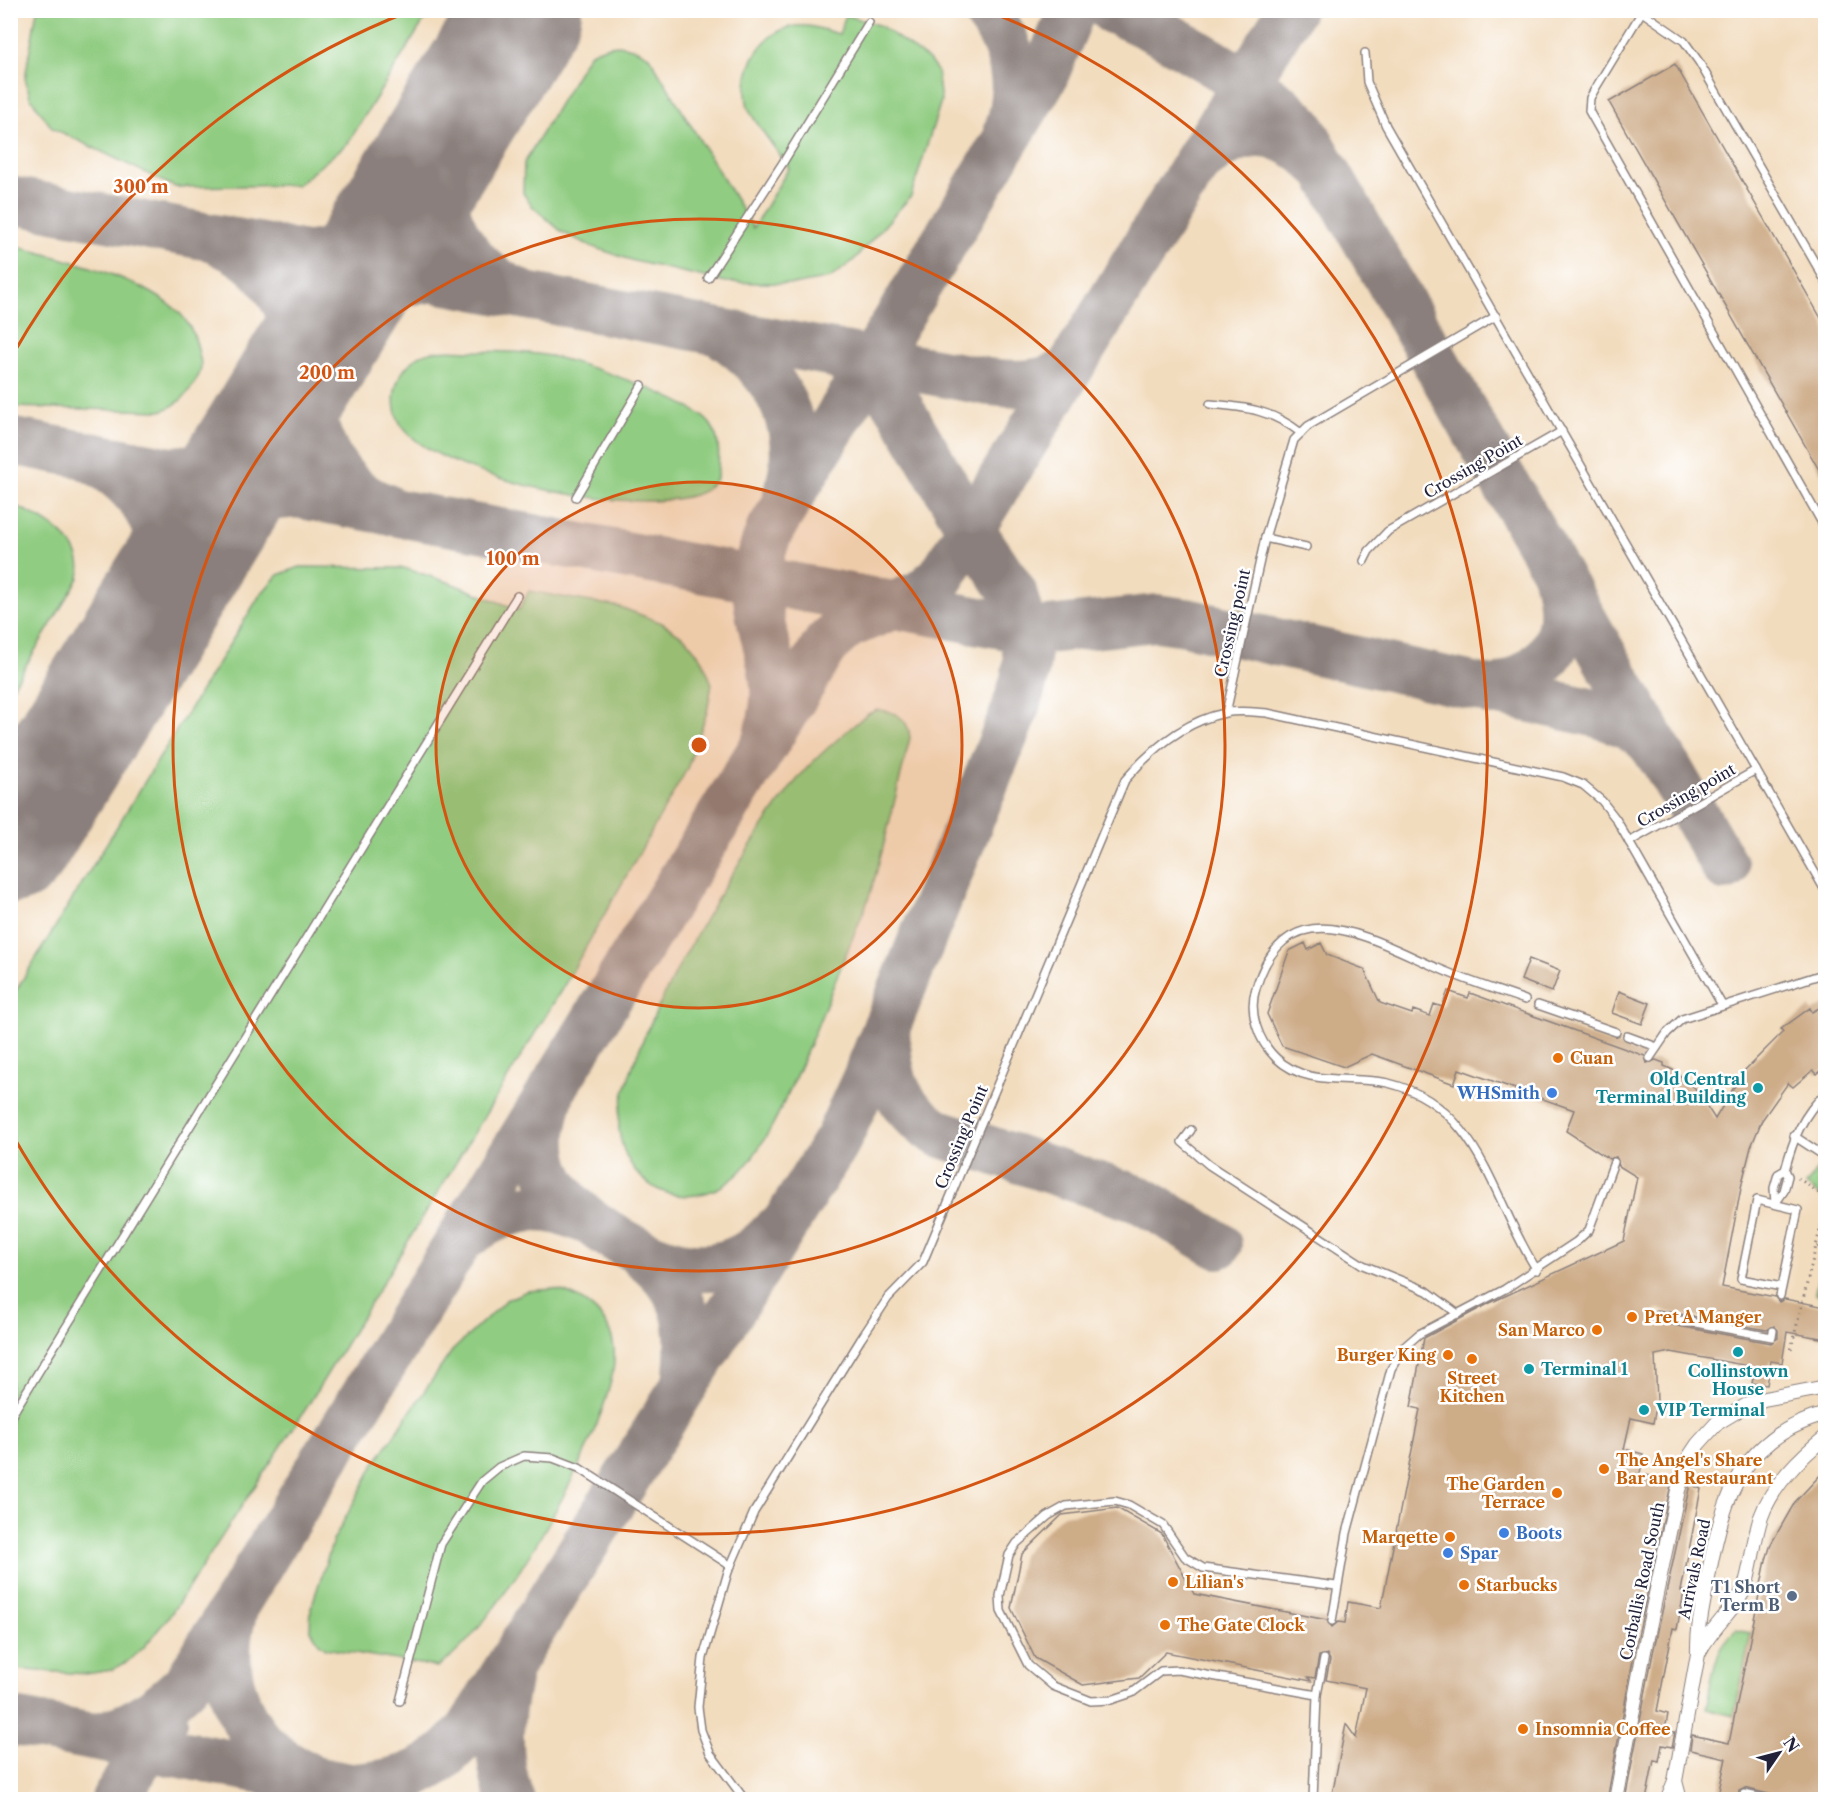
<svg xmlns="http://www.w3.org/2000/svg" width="1836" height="1810" font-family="'Libre Caslon Text',serif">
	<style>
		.green { fill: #90cc81; stroke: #59775e; stroke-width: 1.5 }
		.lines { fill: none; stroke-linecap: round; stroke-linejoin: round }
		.taxiway { stroke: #8a7f7c; stroke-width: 48 }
		.runway { stroke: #8a7f7c; stroke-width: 118 }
		.building { fill: #cdac88; fill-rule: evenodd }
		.lane-casing { stroke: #8a7f7c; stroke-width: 10 }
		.street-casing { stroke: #8a7f7c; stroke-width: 16 }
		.path { stroke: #8a7f7c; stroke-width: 3; stroke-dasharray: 1.5 4.5; stroke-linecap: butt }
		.lane { stroke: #fff; stroke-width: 7 }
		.street { stroke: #fff; stroke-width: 14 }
		.street-bridge-casing { stroke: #8a7f7c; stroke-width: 16; stroke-linecap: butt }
		.street-bridge { stroke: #fff; stroke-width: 14 }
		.ring { fill: none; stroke: #d45411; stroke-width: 3 }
		.food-dot { fill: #e8710a; stroke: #fff; stroke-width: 2 }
		.culture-dot { fill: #0f9aa8; stroke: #fff; stroke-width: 2 }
		.shop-dot { fill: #3f7fe0; stroke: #fff; stroke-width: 2 }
		.service-dot { fill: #5c6f8a; stroke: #fff; stroke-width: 2 }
		.labels { text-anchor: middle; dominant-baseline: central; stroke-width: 5; stroke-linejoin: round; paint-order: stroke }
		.street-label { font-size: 16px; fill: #22223b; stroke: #fff }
		.food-label { font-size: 16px; font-weight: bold; fill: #c56008; stroke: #fff; text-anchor: start }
		.culture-label { font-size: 16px; font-weight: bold; fill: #0d838f; stroke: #fff; text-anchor: start }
		.shop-label { font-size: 16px; font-weight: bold; fill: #366cbe; stroke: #fff; text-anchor: start }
		.service-label { font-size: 16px; font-weight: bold; fill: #4e5e75; stroke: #fff; text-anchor: end }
		.centre { fill: #d45411; stroke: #fff; stroke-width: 3 }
		.ring-label { font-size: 18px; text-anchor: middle; font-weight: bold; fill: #d45411; stroke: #fff; stroke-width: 5; stroke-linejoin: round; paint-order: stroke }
	</style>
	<rect width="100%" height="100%" fill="#fff"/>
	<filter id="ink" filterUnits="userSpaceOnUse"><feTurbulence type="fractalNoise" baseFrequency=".0167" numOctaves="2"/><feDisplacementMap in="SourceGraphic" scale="12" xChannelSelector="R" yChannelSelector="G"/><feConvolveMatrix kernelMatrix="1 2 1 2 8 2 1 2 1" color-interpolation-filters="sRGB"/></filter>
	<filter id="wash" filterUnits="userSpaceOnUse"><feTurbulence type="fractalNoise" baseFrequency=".008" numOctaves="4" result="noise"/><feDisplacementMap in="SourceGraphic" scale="24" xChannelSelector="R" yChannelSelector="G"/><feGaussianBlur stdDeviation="1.35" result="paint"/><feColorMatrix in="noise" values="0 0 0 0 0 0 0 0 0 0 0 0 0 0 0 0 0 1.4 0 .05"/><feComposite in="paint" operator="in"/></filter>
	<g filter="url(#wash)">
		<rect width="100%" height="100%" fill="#f2dcbe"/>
		<g class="green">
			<path d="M37 10H429L430 11 348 143 297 185 175 187 52 128 30 97 25 78Z"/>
			<path d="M846 15 881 26 929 60 937 71 941 101 911 196 853 261 830 278 798 284 726 282 634 261 593 247 562 232 532 206 523 193 524 163 589 54C613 41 626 43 649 56L753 228 789 168C780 154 752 120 748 107 738 69 764 22 807 26 817 27 828 31 839 34Z"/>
			<path d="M10 245C61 258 131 274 173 307 186 317 195 334 198 349 200 358 203 367 199 375 189 393 180 405 161 411L11 407Z"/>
			<path d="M475 351C497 352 521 351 544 355 576 360 694 399 711 425 721 440 719 460 717 478 713 482 709 488 704 491 645 520 459 481 411 436 386 414 390 378 416 358 431 347 458 351 475 351Z"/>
			<path d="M11 504C40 516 87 540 79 578L11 690Z"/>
			<path d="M300 567 404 568 448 582 519 610 529 591 620 607 662 623 685 638 702 659 712 684 707 712 687 769 562 989 307 1407 171 1614 144 1647 127 1662 112 1670 86 1674 11 1669 10 1000 260 595 278 575Z"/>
			<path d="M876 710C894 710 909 718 910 738 897 789 886 841 871 891 864 913 854 934 846 954 830 993 816 1032 799 1069 784 1103 763 1151 736 1176 715 1195 684 1202 657 1189 635 1177 622 1155 619 1130 613 1058 756 824 807 768 825 749 846 732 866 715Z"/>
			<path d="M1819 1167 1825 1172V1200L1806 1185Z"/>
			<path d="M1825 1244 1826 1296H1825L1815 1294Z"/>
			<path d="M554 1289C584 1296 611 1317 614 1349 622 1414 494 1636 437 1667L326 1648 319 1643 310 1629 311 1608 333 1541 375 1463 452 1351 506 1300 527 1291Z"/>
			<path d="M1736 1630 1751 1633 1734 1716 1706 1709C1712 1681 1713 1649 1736 1630Z"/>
		</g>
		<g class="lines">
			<g class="taxiway">
				<path d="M985 10C1013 43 1023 88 1008 129"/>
				<path d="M1112 10C1149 24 1181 44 1215 64 1246 83 1276 100 1301 127L1725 867"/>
				<path d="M512 29 515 10"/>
				<path d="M464 106C458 122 450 138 445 154 430 209 467 271 518 292"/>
				<path d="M1196 165C1236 126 1278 122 1318 163"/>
				<path d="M10 200 989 382C1017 385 1040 386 1066 372"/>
				<path d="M224 244C267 263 300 309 296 358 296 369 292 380 290 390"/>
				<path d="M316 254C348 252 374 238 397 217"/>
				<path d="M720 333C775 369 809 426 787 493"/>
				<path d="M10 441 1023 629 1039 631 1156 618 1186 622 1594 713C1622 721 1645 729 1660 756"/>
				<path d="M90 458C153 491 174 544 154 612"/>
				<path d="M182 469C213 469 240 454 264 434"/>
				<path d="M385 507C364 500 347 485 335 468 279 389 325 284 424 280"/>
				<path d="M196 544C223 518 250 496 290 495"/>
				<path d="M1492 692C1550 670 1574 639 1557 577"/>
				<path d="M768 731C787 674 756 637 756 581 756 565 764 547 769 532L1044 77 1072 10"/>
				<path d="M886 1028C888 1077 894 1107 939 1133L1141 1200 1218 1245"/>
				<path d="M550 1097C542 1122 539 1149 549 1174 561 1202 585 1219 610 1235 666 1269 726 1288 775 1231"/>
				<path d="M460 1240C502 1208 536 1198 586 1220"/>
				<path d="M640 1253C688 1288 693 1325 686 1382"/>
				<path d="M233 1614C214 1676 243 1747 303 1773"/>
				<path d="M507 1680C498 1719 496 1762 511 1800"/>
				<path d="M10 1721 386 1794"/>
				<path d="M93 1737C132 1730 159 1710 187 1683L827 643 847 625 921 594 941 577 1291 10"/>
				<path d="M355 1787C407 1782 436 1771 470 1729L838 1139 866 1078 1014 712 1024 680 1027 659 1023 629 1013 592 970 528 900 408 879 382 834 353"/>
				<path d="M115 1800 164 1720"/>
			</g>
			<path class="runway" d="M10 845 523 10"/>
		</g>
		<g id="blocks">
			<g class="building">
				<path d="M1675 64 1826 327V482L1609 102Z"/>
				<path d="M1305 943 1308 950 1321 943 1327 955 1364 969 1380 1003 1412 1014 1413 1010 1430 1016 1434 1004 1442 1007 1448 991 1468 998 1470 993 1645 1056 1647 1063 1656 1060 1664 1063V1066L1673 1070 1695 1088 1715 1119 1743 1072 1783 1032 1781 1029 1810 1008 1812 1012 1826 1004V1067L1817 1074 1813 1070 1793 1087 1788 1083 1762 1120 1751 1147 1742 1183 1722 1287 1775 1297 1779 1302 1785 1299 1826 1307V1339L1787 1332 1782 1363 1771 1361 1767 1385 1752 1383 1755 1367 1671 1352 1655 1355 1657 1401 1653 1423 1631 1418 1624 1449 1643 1454 1640 1474 1672 1480 1635 1649 1607 1800H1331L1346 1724 1356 1738 1366 1688 1326 1680 1330 1660 1327 1654 1319 1656 1315 1678 1308 1677 1311 1681 1166 1652 1139 1678 1083 1685 1035 1658 1011 1608 1022 1554 1062 1515 1117 1508 1162 1534 1194 1594 1327 1620 1332 1627 1338 1622 1345 1623 1348 1602 1381 1608 1420 1409 1411 1407 1424 1338 1490 1303 1624 1241 1637 1177 1619 1166 1616 1157 1609 1159 1566 1131 1574 1110 1459 1069 1454 1084 1372 1054 1344 1067 1282 1046 1267 1014 1289 951ZM1658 1310 1767 1330 1774 1326 1778 1330V1338L1771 1343 1656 1322 1651 1316Z"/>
				<path d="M1529 959 1560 971 1552 992 1521 980Z"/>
				<path d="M1619 991 1650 1003 1642 1024 1612 1013Z"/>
				<path d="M1826 1469V1800H1776L1772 1795 1745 1788 1739 1791 1737 1800H1717L1726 1758 1690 1750 1692 1735 1729 1743 1766 1560 1771 1544 1795 1502Z"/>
				<path d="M1690 1484 1701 1489 1681 1591H1684L1682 1603 1677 1629 1673 1628 1657 1711 1668 1714 1665 1730 1675 1732 1672 1747 1662 1745 1659 1761 1654 1760 1646 1800H1625L1653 1653Z"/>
			</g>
		</g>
	</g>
	<g filter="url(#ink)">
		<use href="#blocks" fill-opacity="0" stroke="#8a7f7c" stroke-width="1.5"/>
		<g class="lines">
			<defs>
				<g id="lane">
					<path d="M1643 10 1595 89 1590 98 1589 111 1826 530"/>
					<path d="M1642 12 1684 41 1699 62 1826 282"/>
					<path d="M1365 53 1367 82 1386 126 1826 892"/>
					<path d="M708 278 784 161 869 22"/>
					<path d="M1210 404C1246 407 1272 410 1301 433"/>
					<path d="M576 497 642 385"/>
					<path d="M1265 538 1306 547"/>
					<path d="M1364 561 1369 551 1388 531 1562 431"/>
					<path d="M1226 713 1265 538 1294 440 1308 426 1496 316"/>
					<path d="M1629 842 1756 770"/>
					<path d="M1525 1000C1497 990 1467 981 1440 969 1375 942 1288 884 1256 988 1248 1012 1258 1041 1276 1058 1309 1089 1350 1074 1388 1083 1481 1105 1492 1201 1537 1270"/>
					<path d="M1538 1005 1616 1032"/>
					<path d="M1627 1036 1657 1047"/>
					<path d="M1650 1058 1667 1033 1682 1019 1826 973"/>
					<path d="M1191 1130 1182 1142 1209 1165 1363 1265 1427 1291 1458 1314"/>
					<path d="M1794 1136 1826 1157"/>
					<path d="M1785 1170 1778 1174 1774 1188 1775 1204 1784 1191 1788 1176 1785 1170C1793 1140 1802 1115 1826 1093"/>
					<path d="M1780 1296 1782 1287 1798 1210 1757 1200 1741 1279 1782 1287"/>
					<path d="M1657 1316 1772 1337 1773 1331"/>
					<path d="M10 1418 517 596"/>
					<path d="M1332 1621 1347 1533 1391 1369 1404 1347 1419 1334 1505 1289 1576 1242 1589 1230 1614 1162"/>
					<path d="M1317 1695 1178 1670 1161 1671 1132 1693 1111 1700 1091 1701 1053 1686 1028 1665 1001 1611 1000 1596 1009 1555 1017 1543 1048 1516 1066 1506 1115 1501 1129 1505 1163 1525 1185 1557 1203 1568 1336 1586"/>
					<path d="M400 1701 441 1544 482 1481 499 1467 524 1456 553 1458 579 1468 731 1566"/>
					<path d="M745 1800 710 1753 701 1730 698 1707 703 1658 728 1572 754 1512 861 1339 888 1298 923 1262 1125 780C1151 750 1184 721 1225 713 1238 710 1253 712 1267 713L1563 777 1583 785 1602 801 1616 819 1722 1005"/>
					<path d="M1313 1800 1317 1695 1324 1659"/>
					<path d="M1743 1800 1744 1794 1771 1800"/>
				</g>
				<g id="street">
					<path d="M1644 1651 1678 1490 1690 1456 1698 1444 1717 1423 1747 1405 1764 1399 1826 1387"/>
					<path d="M1699 1652C1712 1627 1732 1612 1744 1590 1752 1566 1753 1541 1761 1517 1772 1486 1800 1457 1826 1437"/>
					<path d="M1675 1781 1680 1800"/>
					<path d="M1667 1800 1675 1781 1698 1654C1697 1626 1704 1600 1709 1572 1724 1495 1742 1437 1826 1414"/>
				</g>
			</defs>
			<use href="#lane" class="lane-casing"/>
			<use href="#street" class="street-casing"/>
			<g class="path">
				<path d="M1798 1178 1826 1198"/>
				<path d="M1817 1247 1826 1242"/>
				<path d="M1791 1349 1826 1205"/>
			</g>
			<use href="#lane" class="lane"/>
			<use href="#street" class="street"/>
			<defs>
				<path id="street-bridge" d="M1616 1800 1644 1651"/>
			</defs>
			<use href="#street-bridge" class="street-bridge-casing"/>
			<use href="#street-bridge" class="street-bridge"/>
		</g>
	</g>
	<circle cx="699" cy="745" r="263" fill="#d45411" fill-opacity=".12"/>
	<g class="ring">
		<circle cx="699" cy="745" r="263"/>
		<circle cx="699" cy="745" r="526"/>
		<path d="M12 356A789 789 0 0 1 410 11M988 11A789 789 0 1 1 12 1134"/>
	</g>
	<g class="food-dot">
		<circle cx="1558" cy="1058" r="6"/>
		<circle cx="1632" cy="1317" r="6"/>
		<circle cx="1597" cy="1330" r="6"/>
		<circle cx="1448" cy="1355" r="6"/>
		<circle cx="1472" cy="1359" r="6"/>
		<circle cx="1604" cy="1469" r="6"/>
		<circle cx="1557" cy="1493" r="6"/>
		<circle cx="1450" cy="1537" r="6"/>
		<circle cx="1173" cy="1582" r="6"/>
		<circle cx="1464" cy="1585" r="6"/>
		<circle cx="1165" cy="1625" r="6"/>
		<circle cx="1523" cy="1729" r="6"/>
	</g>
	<g class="culture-dot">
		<circle cx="1758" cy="1088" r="6"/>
		<circle cx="1738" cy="1352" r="6"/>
		<circle cx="1529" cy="1369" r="6"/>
		<circle cx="1644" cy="1410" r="6"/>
	</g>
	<g class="shop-dot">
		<circle cx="1552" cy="1093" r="6"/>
		<circle cx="1504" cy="1533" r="6"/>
		<circle cx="1448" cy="1553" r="6"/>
	</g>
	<circle class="service-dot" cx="1792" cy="1596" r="6"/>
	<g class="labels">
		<g class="street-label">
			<text transform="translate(1473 466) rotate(-30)">Crossing Point</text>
			<text transform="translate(1232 623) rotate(-77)">Crossing point</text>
			<text transform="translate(1686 795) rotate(-30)">Crossing point</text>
			<text transform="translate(961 1137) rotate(-67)">Crossing Point</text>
			<text transform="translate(1694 1569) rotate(-78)">Arrivals Road</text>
			<text transform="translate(1642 1581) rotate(-78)">Corballis Road South</text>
		</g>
		<g class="food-label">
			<text x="1570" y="1058">Cuan</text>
			<text x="1644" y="1317">Pret A Manger</text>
			<text x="1585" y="1330" text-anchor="end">San Marco</text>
			<text x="1436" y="1355" text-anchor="end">Burger King</text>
			<text x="1472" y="1378" text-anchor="middle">Street<tspan x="1472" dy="18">Kitchen</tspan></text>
			<text x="1616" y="1460">The Angel's Share<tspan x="1616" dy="18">Bar and Restaurant</tspan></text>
			<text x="1545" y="1484" text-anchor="end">The Garden<tspan x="1545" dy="18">Terrace</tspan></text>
			<text x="1438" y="1537" text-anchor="end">Marqette</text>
			<text x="1185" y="1582">Lilian's</text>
			<text x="1476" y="1585">Starbucks</text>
			<text x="1177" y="1625">The Gate Clock</text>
			<text x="1535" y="1729">Insomnia Coffee</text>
		</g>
		<g class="culture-label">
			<text x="1746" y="1079" text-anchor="end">Old Central<tspan x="1746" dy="18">Terminal Building</tspan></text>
			<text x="1541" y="1369">Terminal 1</text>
			<text x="1738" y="1371" text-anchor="middle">Collinstown<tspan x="1738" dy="18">House</tspan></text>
			<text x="1656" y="1410">VIP Terminal</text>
		</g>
		<g class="shop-label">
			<text x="1540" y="1093" text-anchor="end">WHSmith</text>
			<text x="1516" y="1533">Boots</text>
			<text x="1460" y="1553">Spar</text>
		</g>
		<g class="service-label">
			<text x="1780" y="1587">T1 Short<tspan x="1780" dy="18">Term B</tspan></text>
		</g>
	</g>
	<circle cx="699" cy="745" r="9" class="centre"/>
	<g class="ring-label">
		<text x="141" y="193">300 m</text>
		<text x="327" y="379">200 m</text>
		<text x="513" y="565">100 m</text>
	</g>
	<rect width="1836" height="1810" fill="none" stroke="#fff" stroke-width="36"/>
	<g transform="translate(1779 1753) rotate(55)" stroke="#ffffff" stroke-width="4.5" paint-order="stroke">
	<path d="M0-4.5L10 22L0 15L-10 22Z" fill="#22223b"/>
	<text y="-9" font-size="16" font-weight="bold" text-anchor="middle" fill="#22223b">N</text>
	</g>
</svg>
